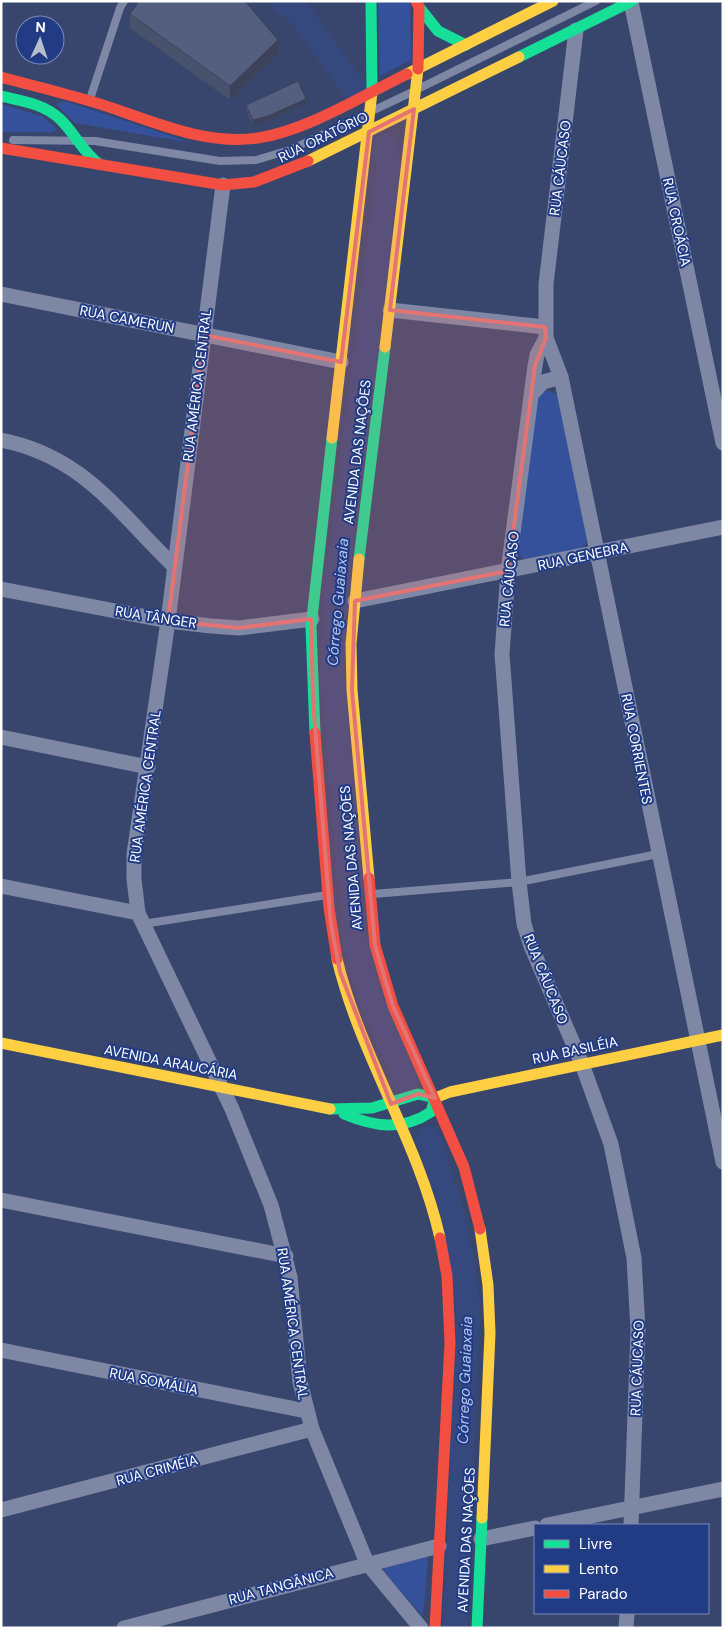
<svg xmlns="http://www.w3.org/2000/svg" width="724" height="1629" font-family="'DM Sans',sans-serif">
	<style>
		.green { fill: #35519b }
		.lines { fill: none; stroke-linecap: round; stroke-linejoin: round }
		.river { stroke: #36497e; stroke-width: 24 }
		.lane { stroke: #7e87a4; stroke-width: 8 }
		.street { stroke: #7e87a4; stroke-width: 15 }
		.fast { stroke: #16e098; stroke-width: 11 }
		.slow { stroke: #ffcf43; stroke-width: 11 }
		.jam { stroke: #f24e42; stroke-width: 11 }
		.wall { fill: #48526d }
		.shaded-wall { fill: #3b4259 }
		.building { fill: #545f7f; stroke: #3b4259 }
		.marked { fill: #e47373; fill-opacity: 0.2; stroke: #e47373; stroke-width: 4; stroke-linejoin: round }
		.labels { text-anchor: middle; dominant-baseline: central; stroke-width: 4; stroke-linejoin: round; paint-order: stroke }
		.street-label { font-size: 14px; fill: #fff; stroke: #213b85 }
		.water-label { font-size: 15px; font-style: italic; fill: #b5c6f1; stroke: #213b85 }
	</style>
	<rect width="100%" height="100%" fill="#38466e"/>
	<g class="green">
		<path d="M378 1H410L411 60 380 76Z"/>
		<path d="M65 101 192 143 75 123 56 104Z"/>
		<path d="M1 104 42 116 57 129 53 132H1Z"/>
		<path d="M548 391 556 394 558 399 587 538 586 544 579 549 526 560 522 558 518 550 537 400 543 392Z"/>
		<path d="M425 1556 428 1558 423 1616 386 1575 384 1570 385 1567Z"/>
	</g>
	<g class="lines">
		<g class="river">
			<path d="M283 1 301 15 354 89"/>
			<path d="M386 146 388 168 335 599 332 675 354 938 368 993 405 1081"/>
			<path d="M428 1138C449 1194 463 1249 468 1309L455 1628"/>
		</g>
		<g class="lane">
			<path d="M420 88 596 1"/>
			<path d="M90 99 120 8 124 1"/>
			<path d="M13 140 95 141 220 161 256 160 290 150 410 93"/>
			<path d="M373 894 519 882 658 854"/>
			<path d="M143 924 327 895"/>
		</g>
		<g class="street">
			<path d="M631 2 723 443"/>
			<path d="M576 30 546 284V338L537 355 535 366 508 571 502 654 519 882 524 924 531 946 582 1064 611 1144 634 1258 638 1330 631 1525"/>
			<path d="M223 185 168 621 134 854V879L138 913 232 1109 271 1205 290 1277 300 1382 312 1429 367 1563 421 1628"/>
			<path d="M1 294 341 362"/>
			<path d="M390 310 545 327"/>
			<path d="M546 338 561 377 723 1162"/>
			<path d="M532 394 543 382 561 377"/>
			<path d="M1 440C83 456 117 511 173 565"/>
			<path d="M1 589 168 621 211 626 239 628 312 619"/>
			<path d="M355 601 723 527"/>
			<path d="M1 737 148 767"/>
			<path d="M1 886 138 913"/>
			<path d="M1 1200 286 1256"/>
			<path d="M1 1350 306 1411"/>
			<path d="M1 1510 312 1429"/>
			<path d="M547 1525 723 1489"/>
			<path d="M481 1539 535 1528"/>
			<path d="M124 1628 439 1546"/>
			<path d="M626 1628 627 1613"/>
		</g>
		<g class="fast">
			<path d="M371 1 372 92"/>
			<path d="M419 7 438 31 466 45"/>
			<path d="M519 57 632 1"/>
			<path d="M1 96C22 101 45 104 61 120 75 134 83 152 99 164"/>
			<path d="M359 559 385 347"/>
			<path d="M315 733 311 627 332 438"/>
			<path d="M330 1109 372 1108 418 1094 435 1098"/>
			<path d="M344 1114C375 1127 402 1131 431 1112L435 1098"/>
			<path d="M477 1628 482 1518"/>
		</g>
		<g class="slow">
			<path d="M407 74 553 1"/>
			<path d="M308 161 519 57"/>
			<path d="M385 347 418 69"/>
			<path d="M332 438 372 92"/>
			<path d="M359 559 351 644 352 690 369 878"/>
			<path d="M337 959C360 1056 418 1140 440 1238"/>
			<path d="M1 1043 330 1109"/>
			<path d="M435 1098 450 1092 723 1035"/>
			<path d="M480 1229 488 1285 490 1333 482 1518"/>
		</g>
		<g class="jam">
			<path d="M416 1 419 7 418 69"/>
			<path d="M1 77C34 86 67 94 100 104 150 120 204 146 258 138 306 131 362 96 407 74"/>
			<path d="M1 148 223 185 254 182 308 161"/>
			<path d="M315 733 329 908 337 959"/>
			<path d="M369 878 375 945 393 1006 464 1167 480 1229"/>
			<path d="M435 1628 450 1343 447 1276 440 1238"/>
		</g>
	</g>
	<g class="wall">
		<path d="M130 14 278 54 230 100 130 28Z"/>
		<path d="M306 104 268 121 253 125 246 110V105Z"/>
	</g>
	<g class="shaded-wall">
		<path d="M278 40V54L230 100V86Z"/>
		<path d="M306 99V104L268 121 253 125V120Z"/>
	</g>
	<g class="building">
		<path d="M139 1H245L278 40 230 86 130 14Z"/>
		<path d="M298 81 306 99 268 116 253 120 246 105Z"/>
	</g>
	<path class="marked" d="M414 109 390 310 545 327 546 338 535 366 508 571 355 601 352 690 375 945 393 1006 435 1098 418 1094 391 1104 340 972 331 925 313 702 311 619 239 628 168 621 204 335 341 362 369 132Z"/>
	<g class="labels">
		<g class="street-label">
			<text transform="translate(323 137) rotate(-26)">RUA ORATÓRIO</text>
			<text transform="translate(560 168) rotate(-83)">RUA CÁUCASO</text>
			<text transform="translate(677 222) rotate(78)">RUA CROÁCIA</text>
			<text transform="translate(127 319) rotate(11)">RUA CAMERUN</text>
			<text transform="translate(197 385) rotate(-83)">RUA AMÉRICA CENTRAL</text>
			<text transform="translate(357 452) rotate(-83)">AVENIDA DAS NAÇÕES</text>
			<text transform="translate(583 556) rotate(-12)">RUA GENEBRA</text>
			<text transform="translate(509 579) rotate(-84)">RUA CÁUCASO</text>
			<text transform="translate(156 617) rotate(9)">RUA TÂNGER</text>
			<text transform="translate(637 749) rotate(79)">RUA CORRIENTES</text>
			<text transform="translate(145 786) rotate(-82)">RUA AMÉRICA CENTRAL</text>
			<text transform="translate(351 858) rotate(-95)">AVENIDA DAS NAÇÕES</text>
			<text transform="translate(546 979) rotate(68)">RUA CÁUCASO</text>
			<text transform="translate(575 1050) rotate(-12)">RUA BASILÉIA</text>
			<text transform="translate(171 1062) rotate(11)">AVENIDA ARAUCÁRIA</text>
			<text transform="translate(293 1324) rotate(82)">RUA AMÉRICA CENTRAL</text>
			<text transform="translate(637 1368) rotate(-88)">RUA CÁUCASO</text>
			<text transform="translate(154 1381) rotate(11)">RUA SOMÁLIA</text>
			<text transform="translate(157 1470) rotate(-15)">RUA CRIMÉIA</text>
			<text transform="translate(466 1540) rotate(-87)">AVENIDA DAS NAÇÕES</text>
			<text transform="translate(281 1586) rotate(-15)">RUA TANGÂNICA</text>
		</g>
		<g class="water-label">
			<text transform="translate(338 602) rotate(-85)">Córrego Guaiaxaia</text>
			<text transform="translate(465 1380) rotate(-88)">Córrego Guaiaxaia</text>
		</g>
	</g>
	<rect width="724" height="1629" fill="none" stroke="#ffffff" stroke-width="5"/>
	<rect x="534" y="1524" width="175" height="90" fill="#213b85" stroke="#7a89b6"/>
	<rect x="544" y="1540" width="25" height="8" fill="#16e098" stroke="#7a89b6"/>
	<text x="579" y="1549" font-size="15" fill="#ffffff">Livre</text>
	<rect x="544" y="1565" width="25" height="8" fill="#ffcf43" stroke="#7a89b6"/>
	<text x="579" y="1574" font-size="15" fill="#ffffff">Lento</text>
	<rect x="544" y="1590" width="25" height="8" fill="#f24e42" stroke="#7a89b6"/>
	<text x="579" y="1599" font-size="15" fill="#ffffff">Parado</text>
	<g transform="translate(40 40) rotate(3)"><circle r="24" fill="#213b85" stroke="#7a89b6"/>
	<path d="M0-4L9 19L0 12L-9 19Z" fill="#b9becc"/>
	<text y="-8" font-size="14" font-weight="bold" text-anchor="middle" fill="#ffffff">N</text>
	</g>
</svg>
